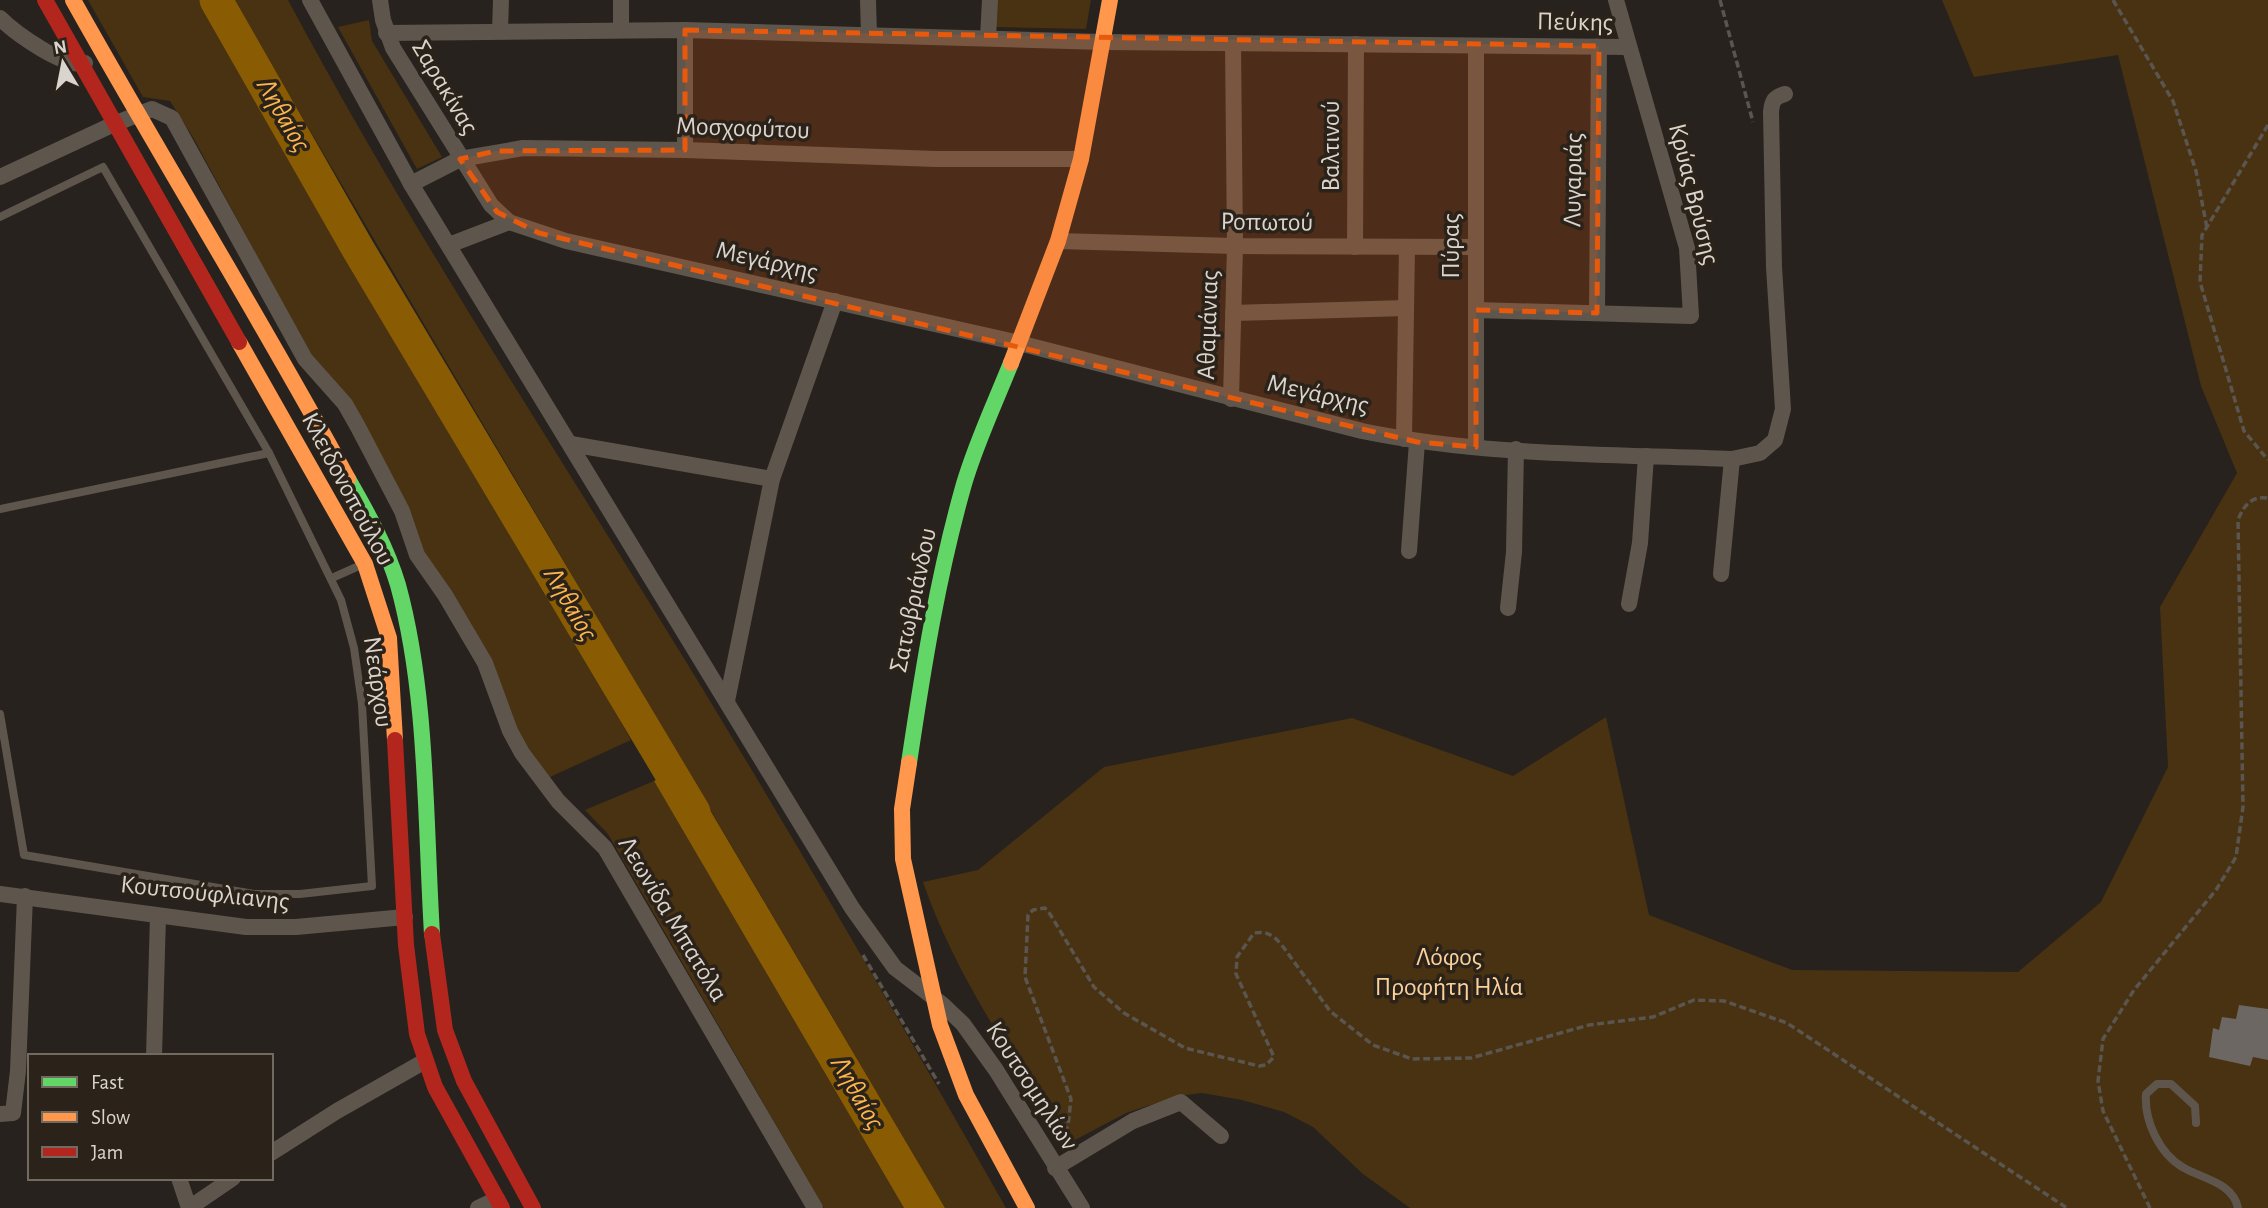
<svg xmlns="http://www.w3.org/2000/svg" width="2268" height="1208" font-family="'Alegreya Sans',sans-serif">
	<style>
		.green { fill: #483211 }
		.water { fill: #895b03 }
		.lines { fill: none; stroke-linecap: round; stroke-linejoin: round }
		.river { stroke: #895b03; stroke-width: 33 }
		.building { fill: #6c6763 }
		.path { stroke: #5a554e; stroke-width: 3.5; stroke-dasharray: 7 3.5; stroke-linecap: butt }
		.lane { stroke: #5e564d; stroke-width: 8 }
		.street { stroke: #5e564d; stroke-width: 16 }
		.fast { stroke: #63d668; stroke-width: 16 }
		.slow { stroke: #ff974d; stroke-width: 16 }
		.jam { stroke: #b3261e; stroke-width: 16 }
		.marked { fill: #e8590c; fill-opacity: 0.2; stroke: #e8590c; stroke-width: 5; stroke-dasharray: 14 9; stroke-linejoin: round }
		.labels { text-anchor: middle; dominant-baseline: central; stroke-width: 7; stroke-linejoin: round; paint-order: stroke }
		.street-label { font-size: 26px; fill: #d9d4ce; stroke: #2b2319 }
		.park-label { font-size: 26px; fill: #fbd099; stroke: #2b2319 }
		.water-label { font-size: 28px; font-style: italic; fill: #fdb64e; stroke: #2b2319 }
	</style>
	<rect width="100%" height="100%" fill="#27221d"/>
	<g class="green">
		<path d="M88 0H200L396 341 568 627 631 740 550 777 528 753 517 731 494 667 422 552 308 351 194 139 170 101 143 97Z"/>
		<path d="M233 0H288C399 208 527 405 651 605 774 803 891 1005 1006 1208H945Z"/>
		<path d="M997 0H1091L1086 29 996 27Z"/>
		<path d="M1942 0H2268V1208H1410L1363 1174 1313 1127 1284 1112 1242 1100 1202 1093 1178 1096 1126 1113 1073 1141 1057 1130C1008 1049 954 972 923 882L978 870 1104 767 1352 718 1513 776 1606 717 1649 915 1792 970 2018 972 2101 902 2168 767 2160 607 2237 473 2201 386 2118 55 1974 77Z"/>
		<path d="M369 20 372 41 442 157 417 169 338 27Z"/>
		<path d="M654 781 904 1208H824L608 834 585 810Z"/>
	</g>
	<path class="water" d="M684 766 945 1208H904L654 781Z"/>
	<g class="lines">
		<path class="river" d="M216 0 358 249 694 812"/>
	</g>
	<path class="building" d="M2239 1005 2268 1009V1060L2253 1057 2250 1066 2209 1057 2213 1028 2219 1030 2222 1017 2236 1019Z"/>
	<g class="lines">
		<g class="path">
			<path d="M1720 0 1753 122"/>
			<path d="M2113 0 2173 101 2196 171 2207 228"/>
			<path d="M2268 125 2202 235 2200 282 2244 431 2268 460"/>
			<path d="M863 955 939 1084"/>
			<path d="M1058 1141 1068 1126 1071 1099 1025 977 1028 915 1033 910 1045 908 1050 914 1094 987 1124 1013 1185 1048 1259 1066 1266 1065 1274 1057 1236 974 1237 957 1254 933C1266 931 1272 934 1281 944L1330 1011 1373 1045 1412 1059 1471 1058 1589 1025 1653 1017 1694 1000 1724 1001 1787 1023 2067 1208"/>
			<path d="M2150 1208 2103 1111 2098 1081 2103 1039 2134 990 2216 890 2236 857 2243 807 2238 520C2244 505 2251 496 2268 498"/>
		</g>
		<g class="lane">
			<path d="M0 217 103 167 269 453 341 600 354 648 362 704 372 886 300 894H254L24 855 0 714"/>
			<path d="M0 509 269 453"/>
			<path d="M332 578 361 565"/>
			<path d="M2196 1123 2195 1106 2171 1084H2157L2146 1094C2144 1120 2159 1154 2184 1168 2204 1179 2233 1183 2238 1208"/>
		</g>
		<g class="street">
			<path d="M310 0 411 184 852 908 895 968 942 1004 963 1024 996 1070 1082 1208"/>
			<path d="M380 0 383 20 393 48 491 205 509 222 566 241 1019 343 1362 431C1483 456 1609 454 1732 459L1760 453 1775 440 1783 409 1774 267 1771 112C1772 101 1774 97 1785 94"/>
			<path d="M868 0 869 34"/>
			<path d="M0 18C15 33 65 69 85 63"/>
			<path d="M621 30V0"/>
			<path d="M500 31 501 0"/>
			<path d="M386 33 685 30 1103 42 1629 47"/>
			<path d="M988 38 990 0"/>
			<path d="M1476 46V447"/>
			<path d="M685 150V30"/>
			<path d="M0 177 114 124 152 109 172 118 305 359 345 404 358 427 402 511 417 555 445 595 485 663 510 731 522 753 558 801 605 848 815 1208"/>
			<path d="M411 184 460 159 523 148 685 150 936 159H1081"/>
			<path d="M1058 241 1235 246 1476 247"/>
			<path d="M449 245 509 222"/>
			<path d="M1355 247 1356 44"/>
			<path d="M1476 310 1691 316 1687 248 1616 0"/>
			<path d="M1233 313 1406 308"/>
			<path d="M1597 313 1599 46"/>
			<path d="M1231 399 1235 246 1233 43"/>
			<path d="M1404 439 1407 247"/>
			<path d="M571 444 772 479"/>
			<path d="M1409 551 1417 442"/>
			<path d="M1721 574 1732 459"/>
			<path d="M1629 604 1640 543 1646 456"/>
			<path d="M1508 608 1514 552 1516 449"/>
			<path d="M727 701 772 479 835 301"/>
			<path d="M0 894 246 927H296L405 917"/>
			<path d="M154 1056 158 916"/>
			<path d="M0 1114 13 1113 18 1071 25 896"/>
			<path d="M271 1153 337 1111 425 1061"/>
			<path d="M1055 1168 1133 1121 1181 1102 1221 1136"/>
			<path d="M179 1178 189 1208"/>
			<path d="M189 1208 233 1178"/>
			<path d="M478 1208 497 1199"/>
		</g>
		<g class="fast">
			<path d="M348 479C367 512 387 548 398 585 428 694 425 820 432 934"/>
			<path d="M909 763C923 669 938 575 964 484 976 443 995 403 1011 363"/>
		</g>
		<g class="slow">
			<path d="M73 0C163 161 260 317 348 479"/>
			<path d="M239 342 365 564 389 638 395 740"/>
			<path d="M1011 363 1058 241 1081 159 1110 0"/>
			<path d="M909 763 902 809 903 859 940 1025 966 1095 1027 1208"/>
		</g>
		<g class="jam">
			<path d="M45 0 239 342"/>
			<path d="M395 740 406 945 417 1034 435 1087 502 1208"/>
			<path d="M432 934 445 1030 464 1081 533 1208"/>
		</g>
	</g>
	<path class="marked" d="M685 30 1599 46 1597 313 1476 310V447L1417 442 539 233 497 212 460 159 496 151 685 150Z"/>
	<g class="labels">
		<g class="street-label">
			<text transform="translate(1575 22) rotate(1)">Πεύκης</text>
			<text transform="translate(445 87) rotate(59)">Σαρακίνας</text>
			<text transform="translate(743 128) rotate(2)">Μοσχοφύτου</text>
			<text transform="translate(1331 146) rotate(-90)">Βαλτινού</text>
			<text transform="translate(1573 180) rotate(-89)">Λυγαριάς</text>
			<text transform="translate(1694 194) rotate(76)">Κρύας Βρύσης</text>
			<text transform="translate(1267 222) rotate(1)">Ροπωτού</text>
			<text transform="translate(1451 246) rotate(-90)">Πύρας</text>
			<text transform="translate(767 261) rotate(13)">Μεγάρχης</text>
			<text transform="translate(1208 325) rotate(-88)">Αθαμάνιας</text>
			<text transform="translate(1318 394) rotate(13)">Μεγάρχης</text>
			<text transform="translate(348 489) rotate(62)">Κλειδονοπούλου</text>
			<text transform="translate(913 600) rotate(-78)">Σατωβριάνδου</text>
			<text transform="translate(378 682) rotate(82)">Νεάρχου</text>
			<text transform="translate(205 893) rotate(6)">Κουτσούφλιανης</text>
			<text transform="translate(673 919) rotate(59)">Λεωνίδα Μπατόλα</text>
			<text transform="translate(1032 1086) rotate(57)">Κουτσομηλίων</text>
		</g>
		<g class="park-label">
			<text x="1449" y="957">Λόφος<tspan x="1449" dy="30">Προφήτη Ηλία</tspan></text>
		</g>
		<g class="water-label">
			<text transform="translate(283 115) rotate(60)">Ληθαίος</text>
			<text transform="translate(570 604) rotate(60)">Ληθαίος</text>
			<text transform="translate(857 1093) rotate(60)">Ληθαίος</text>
		</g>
	</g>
	<rect x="28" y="1054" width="245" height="126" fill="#2b2319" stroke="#716a61" stroke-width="2"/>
	<rect x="42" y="1077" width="35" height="10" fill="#63d668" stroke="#716a61" stroke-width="2"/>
	<text x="91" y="1089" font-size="21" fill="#d9d4ce">Fast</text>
	<rect x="42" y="1112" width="35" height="10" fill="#ff974d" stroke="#716a61" stroke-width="2"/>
	<text x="91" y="1124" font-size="21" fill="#d9d4ce">Slow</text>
	<rect x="42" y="1147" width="35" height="10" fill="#b3261e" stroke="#716a61" stroke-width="2"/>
	<text x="91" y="1159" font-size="21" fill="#d9d4ce">Jam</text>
	<g transform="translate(63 63) rotate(350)" stroke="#2b2319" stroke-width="5" paint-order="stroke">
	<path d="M0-5L12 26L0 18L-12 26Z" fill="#d9d4ce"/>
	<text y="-10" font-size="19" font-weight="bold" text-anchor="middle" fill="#d9d4ce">N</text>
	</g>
</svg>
